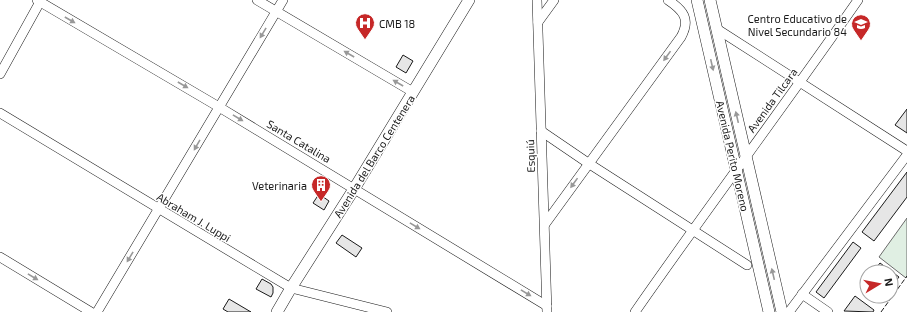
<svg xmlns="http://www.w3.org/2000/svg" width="907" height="312" font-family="'Exo 2',sans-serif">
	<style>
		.green { fill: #e0efe3; stroke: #6a6a6a }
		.building { fill: #e6e6e6; stroke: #1a1a1a }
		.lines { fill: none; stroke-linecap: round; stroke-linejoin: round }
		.minor-casing { stroke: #1a1a1a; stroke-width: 10 }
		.major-casing { stroke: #1a1a1a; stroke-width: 12 }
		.minor { stroke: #fff; stroke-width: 9 }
		.major { stroke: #fff; stroke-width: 11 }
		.fence { stroke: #1a1a1a; stroke-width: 1; stroke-dasharray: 5 2; stroke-linecap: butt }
		.oneway { fill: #989898 }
		.labels { text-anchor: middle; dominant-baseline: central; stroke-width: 3; stroke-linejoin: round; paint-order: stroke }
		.poi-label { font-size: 11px; fill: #1a1a1a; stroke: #fff; text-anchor: end }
		.street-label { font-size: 11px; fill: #1a1a1a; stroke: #fff }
	</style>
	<rect width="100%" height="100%" fill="#fff"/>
	<path class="green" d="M907 218V276L906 278 879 257Z"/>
	<g class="building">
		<path d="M403 55 413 61 406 73 396 67Z"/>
		<path d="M907 109V133L895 125Z"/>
		<path d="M907 172V197L874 241 862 232Z"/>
		<path d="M319 194 329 201 324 210 313 203Z"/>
		<path d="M342 235 362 248 356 257 336 243Z"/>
		<path d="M853 242 861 248 824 298 816 292Z"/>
		<path d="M880 263 899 277 891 287V272H873Z"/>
		<path d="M262 279 271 284 273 287V293L271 297 256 289Z"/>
		<path d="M855 296 874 310 873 312 844 311Z"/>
		<path d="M229 299 251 312H228L223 309Z"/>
	</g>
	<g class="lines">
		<defs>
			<g id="minor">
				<path d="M37 0 219 107 547 306"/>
				<path d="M257 0 413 92"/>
				<path d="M537 0 547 312"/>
				<path d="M538 22 554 0"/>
				<path d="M717 29 907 151"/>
				<path d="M0 74 41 0"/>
				<path d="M0 113 291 288 387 312"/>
				<path d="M541 131 588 163 747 265"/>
				<path d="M545 224 681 37C691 19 683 10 668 0"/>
				<path d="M0 257 91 312"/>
				<path d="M802 294 828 312"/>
				<path d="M97 312 283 0"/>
				<path d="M635 312C708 207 785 105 858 0"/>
				<path d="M789 312 907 155"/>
			</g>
			<g id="major">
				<path d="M697 0 769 312"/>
				<path d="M710 0 782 312"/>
				<path d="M277 312 291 288 354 189 469 0"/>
			</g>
		</defs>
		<use href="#minor" class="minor-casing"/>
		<use href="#major" class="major-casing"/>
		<use href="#minor" class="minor"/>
		<use href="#major" class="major"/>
		<path class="fence" d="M881 312 907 276"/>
	</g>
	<defs><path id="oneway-solid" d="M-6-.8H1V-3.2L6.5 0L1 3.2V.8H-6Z"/></defs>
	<g class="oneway">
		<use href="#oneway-solid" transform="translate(70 20) rotate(30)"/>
		<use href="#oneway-solid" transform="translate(263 33) rotate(121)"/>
		<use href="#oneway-solid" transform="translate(349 54) rotate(-150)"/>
		<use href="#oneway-solid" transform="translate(667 56) rotate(126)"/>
		<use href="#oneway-solid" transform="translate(712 65) rotate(77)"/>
		<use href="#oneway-solid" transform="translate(398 83) rotate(-150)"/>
		<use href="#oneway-solid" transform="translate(183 85) rotate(30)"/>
		<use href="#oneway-solid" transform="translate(737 117) rotate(-103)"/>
		<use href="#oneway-solid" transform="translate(238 118) rotate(31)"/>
		<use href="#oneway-solid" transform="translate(197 145) rotate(120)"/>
		<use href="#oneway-solid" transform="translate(574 183) rotate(126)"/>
		<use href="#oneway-solid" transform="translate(415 226) rotate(31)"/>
		<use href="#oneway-solid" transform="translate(130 257) rotate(121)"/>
		<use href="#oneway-solid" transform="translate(773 274) rotate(-103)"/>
		<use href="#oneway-solid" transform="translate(33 277) rotate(31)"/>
		<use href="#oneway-solid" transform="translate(526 293) rotate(31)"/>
	</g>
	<defs>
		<symbol id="hospital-pin" viewBox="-11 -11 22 30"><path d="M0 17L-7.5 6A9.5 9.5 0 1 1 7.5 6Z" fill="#c62828" stroke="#fff"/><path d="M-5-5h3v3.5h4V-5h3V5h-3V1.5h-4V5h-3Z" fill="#fff"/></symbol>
		<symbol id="school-pin" viewBox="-11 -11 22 30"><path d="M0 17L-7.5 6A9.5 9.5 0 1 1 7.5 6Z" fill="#c62828" stroke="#fff"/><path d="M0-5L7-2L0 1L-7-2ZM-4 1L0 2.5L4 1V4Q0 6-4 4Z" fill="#fff"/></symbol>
		<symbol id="building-pin" viewBox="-11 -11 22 30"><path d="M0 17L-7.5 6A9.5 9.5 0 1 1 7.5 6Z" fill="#c62828" stroke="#fff"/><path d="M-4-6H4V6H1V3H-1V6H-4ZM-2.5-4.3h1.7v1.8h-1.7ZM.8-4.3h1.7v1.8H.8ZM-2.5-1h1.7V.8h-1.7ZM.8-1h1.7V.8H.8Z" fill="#fff"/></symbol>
	</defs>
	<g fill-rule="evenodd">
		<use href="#hospital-pin" x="354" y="12" width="22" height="30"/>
		<use href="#school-pin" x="850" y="13" width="22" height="30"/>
		<use href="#building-pin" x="310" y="174" width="22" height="30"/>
	</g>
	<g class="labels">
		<g class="poi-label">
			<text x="847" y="18">Centro Educativo de<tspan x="847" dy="13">Nivel Secundario 84</tspan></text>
			<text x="379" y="23" text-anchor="start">CMB 18</text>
			<text x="307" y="185">Veterinaria</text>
		</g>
		<g class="street-label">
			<text transform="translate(772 100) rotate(-54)">Avenida Tilcara</text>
			<text transform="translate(299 141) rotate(31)">Santa Catalina</text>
			<text transform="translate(374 156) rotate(-58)">Avenida del Barco Centenera</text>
			<text transform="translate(530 156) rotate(-92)">Esquiú</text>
			<text transform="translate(733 156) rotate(77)">Avenida Perito Moreno</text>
			<text transform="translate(194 217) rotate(31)">Abraham J. Luppi</text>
		</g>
	</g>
	<g transform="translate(879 284) rotate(80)"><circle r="19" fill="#ffffff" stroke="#a3a3a3"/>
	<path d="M0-3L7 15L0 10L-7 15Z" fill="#c62828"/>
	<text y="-6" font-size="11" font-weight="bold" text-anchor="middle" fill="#1a1a1a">N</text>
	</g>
</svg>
